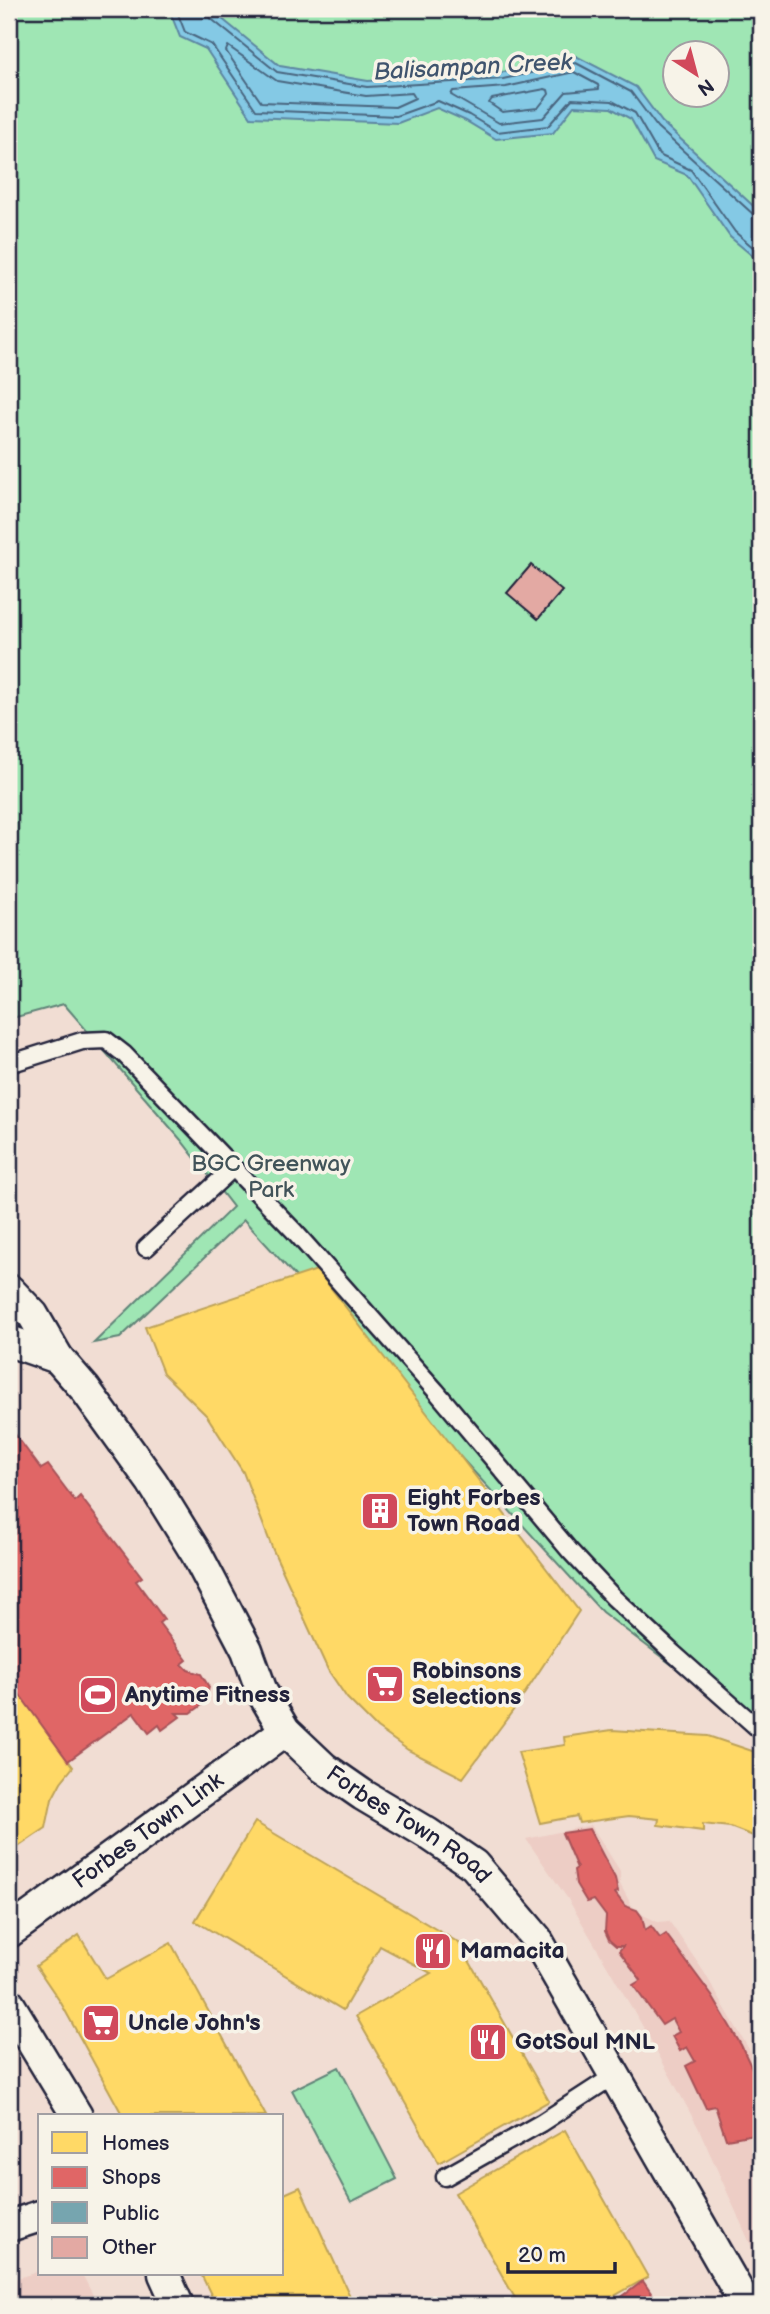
<svg xmlns="http://www.w3.org/2000/svg" width="770" height="2314" font-family="'Balsamiq Sans',sans-serif">
	<style>
		.built { fill: #edcdc5 }
		.green { fill: #9fe6b4; stroke: #608478; stroke-width: 2; fill-rule: evenodd }
		.water { fill: #84c9e5; stroke: #5d86a1; stroke-width: 2 }
		.homes { fill: #ffd966; stroke: #bda259; stroke-width: 2 }
		.shops { fill: #e06666; stroke: #a75259; stroke-width: 2 }
		.public { fill: #76a5af; stroke: #5d7e8c; stroke-width: 2 }
		.lines { fill: none; stroke-linecap: round; stroke-linejoin: round }
		.shore { stroke: #49657f; stroke-width: 2 }
		.building { fill: #e3a9a3; stroke: #22223b; stroke-width: 2 }
		.service-casing { stroke: #22223b; stroke-width: 21 }
		.minor-casing { stroke: #22223b; stroke-width: 35 }
		.service { stroke: #f7f3e8; stroke-width: 16 }
		.minor { stroke: #f7f3e8; stroke-width: 30 }
		.labels { text-anchor: middle; dominant-baseline: central; stroke-width: 7; stroke-linejoin: round; paint-order: stroke }
		.park-label { font-size: 23px; fill: #415359; stroke: #f7f3e8 }
		.poi-label { font-size: 23px; font-weight: bold; fill: #22223b; stroke: #f7f3e8; text-anchor: start }
		.street-label { font-size: 23px; fill: #22223b; stroke: #f7f3e8 }
		.water-label { font-size: 24px; font-style: italic; fill: #3f546e; stroke: #f7f3e8 }
	</style>
	<rect width="100%" height="100%" fill="#f1ddd3"/>
	<filter id="ink" filterUnits="userSpaceOnUse"><feTurbulence type="fractalNoise" baseFrequency=".0143" numOctaves="2"/><feDisplacementMap in="SourceGraphic" scale="14" xChannelSelector="R" yChannelSelector="G"/><feConvolveMatrix kernelMatrix="1 2 1 2 8 2 1 2 1" color-interpolation-filters="sRGB"/></filter>
	<g filter="url(#ink)">
		<g class="built">
			<path d="M591 1825 620 1871V1884L632 1906 643 1915 658 1922 669 1921 704 1972 761 2070V2268L699 2129 649 2037 568 1899 526 1839Z"/>
			<path d="M40 2271V2274H82L98 2305H9V2281Z"/>
		</g>
		<g class="green">
			<path d="M9 9H761V1732L602 1612 244 1220 120 1338 94 1343 233 1207 181 1140 64 1004 9 1019ZM676 52H718V94H676Z"/>
			<path d="M339 2067 397 2179 351 2202 292 2090Z"/>
		</g>
		<path class="water" d="M169 9H210L280 66 368 81 503 72 576 56 636 87 662 122 761 213V263L730 237 687 175 654 161 631 119 611 108 574 106 553 133 496 139 466 121 437 108 398 123 251 117 206 49 180 37Z"/>
		<g class="homes">
			<path d="M317 1270 579 1611 517 1705 463 1778 408 1750 377 1728 347 1698 328 1670 273 1550 243 1472 207 1416 163 1373 145 1327Z"/>
			<path d="M9 1680 73 1767 61 1782 52 1799 46 1828 9 1853Z"/>
			<path d="M612 1730 708 1736 761 1754V1839L730 1827 703 1824V1831L658 1825 659 1819 629 1816 579 1823 577 1816 540 1823 518 1752 565 1745 564 1737Z"/>
			<path d="M255 1822 459 1943 549 2101 439 2163 356 2016 431 1973 380 1946 343 2010 195 1921Z"/>
			<path d="M79 1935 106 1979 171 1943 266 2116H123L61 2003 36 1966Z"/>
			<path d="M565 2130 648 2277 598 2305H519L455 2193Z"/>
			<path d="M300 2187 354 2305H216L201 2274H282V2195Z"/>
		</g>
		<g class="shops">
			<path d="M9 1426 41 1469 48 1465 75 1501 80 1496 142 1577 136 1581 164 1619 159 1623 187 1660 182 1664 188 1670 201 1674 209 1687 205 1703 191 1713H176L180 1717 162 1730 159 1725 149 1733 134 1713 68 1761 9 1680Z"/>
			<path d="M589 1829 615 1878 618 1892 615 1893 625 1906 637 1910 642 1917 645 1930 651 1926 660 1938 666 1934 712 1996 741 2045 761 2088V2133L726 2139 715 2106 706 2108 686 2066 695 2061 687 2047 680 2051 672 2036 679 2032 672 2019 662 2025 633 1985 641 1980 619 1951 623 1946H616L609 1940 605 1931 606 1916 594 1900 587 1902 576 1884 574 1870 577 1868 562 1833Z"/>
			<path d="M643 2281 659 2305H611Z"/>
		</g>
		<path class="public" d="M74 2301H90L92 2305H37Z"/>
		<g class="lines">
			<g class="shore">
				<path d="M176 9 185 32 212 45 256 110 396 116 438 101 469 115 497 132 548 126 572 99 612 101 635 113 659 155 691 170 735 232 761 254"/>
				<path d="M206 9 209 17 277 72 367 87 503 79 576 63 631 92 657 127 754 215 761 217"/>
				<path d="M228 46 277 81 366 96 412 93 415 98 395 107 261 102 226 51Z"/>
				<path d="M574 72 598 85 599 89 566 92 543 118 499 123 451 95 453 91 506 87Z"/>
				<path d="M545 89 548 90 549 94 538 108 502 112 489 103 492 99Z"/>
			</g>
		</g>
		<path class="building" d="M531 565 562 591 538 619 507 593Z"/>
		<g class="lines">
			<defs>
				<g id="service">
					<path d="M9 1064 82 1041 106 1040 124 1054 295 1232 436 1391 570 1551 614 1598 673 1653 761 1731"/>
					<path d="M146 1248 233 1168"/>
					<path d="M445 2177 541 2123 615 2075"/>
				</g>
				<g id="minor">
					<path id="s1" d="M9 1290 33 1315 58 1358 85 1389 152 1482 196 1553 247 1650 262 1692 285 1731 324 1768 363 1795 427 1833 474 1865 536 1938 746 2305"/>
					<path d="M9 1341 58 1358"/>
					<path id="s2" d="M9 1932 285 1731"/>
					<path d="M9 2004 77 2116"/>
					<path d="M9 2226 40 2216"/>
					<path d="M164 2274 178 2305"/>
				</g>
			</defs>
			<use href="#service" class="service-casing"/>
			<use href="#minor" class="minor-casing"/>
			<use href="#service" class="service"/>
			<use href="#minor" class="minor"/>
		</g>
	</g>
	<defs>
		<symbol id="building-square" viewBox="-11 -11 22 22"><rect x="-9" y="-9" width="18" height="18" rx="4" fill="#d1495b" stroke="#f7f3e8"/><path d="M-4-6H4V6H1V3H-1V6H-4ZM-2.5-4.3h1.7v1.8h-1.7ZM.8-4.3h1.7v1.8H.8ZM-2.5-1h1.7V.8h-1.7ZM.8-1h1.7V.8H.8Z" fill="#fff"/></symbol>
		<symbol id="supermarket-square" viewBox="-11 -11 22 22"><rect x="-9" y="-9" width="18" height="18" rx="4" fill="#d1495b" stroke="#f7f3e8"/><path d="M-6-5.5h2.5l.6 2H6L4.5 2H-2.5L-4.4-4H-6ZM-1.5 3.2a1.3 1.3 0 1 0 .1 0ZM3 3.2a1.3 1.3 0 1 0 .1 0Z" fill="#fff"/></symbol>
		<symbol id="stadium-square" viewBox="-11 -11 22 22"><rect x="-9" y="-9" width="18" height="18" rx="4" fill="#d1495b" stroke="#f7f3e8"/><path d="M0-5a6.5 5 0 1 0 0 10a6.5 5 0 1 0 0-10ZM-3.5-1.8h7v3.6h-7Z" fill="#fff"/></symbol>
		<symbol id="restaurant-square" viewBox="-11 -11 22 22"><rect x="-9" y="-9" width="18" height="18" rx="4" fill="#d1495b" stroke="#f7f3e8"/><path d="M-5-6h1v4h1v-4h1v4h1v-4h1v5L-1.5 .5V6h-2V.5L-5-1ZM5-6V6H3V1.5H1.5Q1.5-4 5-6Z" fill="#fff"/></symbol>
	</defs>
	<g fill-rule="evenodd">
		<use href="#building-square" x="358" y="1489" width="44" height="44"/>
		<use href="#supermarket-square" x="363" y="1662" width="44" height="44"/>
		<use href="#stadium-square" x="76" y="1673" width="44" height="44"/>
		<use href="#restaurant-square" x="411" y="1929" width="44" height="44"/>
		<use href="#supermarket-square" x="79" y="2001" width="44" height="44"/>
		<use href="#restaurant-square" x="466" y="2020" width="44" height="44"/>
	</g>
	<g class="labels">
		<g class="park-label">
			<text x="271" y="1164">BGC Greenway<tspan x="271" dy="26">Park</tspan></text>
		</g>
		<g class="poi-label">
			<text x="407" y="1498">Eight Forbes<tspan x="407" dy="26">Town Road</tspan></text>
			<text x="412" y="1671">Robinsons<tspan x="412" dy="26">Selections</tspan></text>
			<text x="125" y="1695">Anytime Fitness</text>
			<text x="460" y="1951">Mamacita</text>
			<text x="128" y="2023">Uncle John's</text>
			<text x="515" y="2042">GotSoul MNL</text>
		</g>
		<g class="street-label">
			<text stroke="none"><textPath href="#s1" startOffset="679">Forbes Town Road</textPath></text>
			<text stroke="none"><textPath href="#s2" startOffset="172">Forbes Town Link</textPath></text>
		</g>
		<g class="water-label">
			<text transform="translate(473 67) rotate(-3)">Balisampan Creek</text>
		</g>
	</g>
	<rect width="770" height="2314" fill="none" stroke="#f7f3e8" stroke-width="35"/>
	<rect x="18" y="18" width="735" height="2279" fill="none" stroke="#22223b" stroke-width="2.5" filter="url(#ink)"/>
	<rect x="38" y="2114" width="245" height="161" fill="#f7f3e8" stroke="#a29fa3" stroke-width="2"/>
	<rect x="52" y="2132" width="35" height="21" fill="#ffd966" stroke="#a29fa3" stroke-width="2"/>
	<text x="102" y="2150" font-size="21" fill="#22223b">Homes</text>
	<rect x="52" y="2167" width="35" height="21" fill="#e06666" stroke="#a29fa3" stroke-width="2"/>
	<text x="102" y="2184" font-size="21" fill="#22223b">Shops</text>
	<rect x="52" y="2202" width="35" height="21" fill="#76a5af" stroke="#a29fa3" stroke-width="2"/>
	<text x="102" y="2220" font-size="21" fill="#22223b">Public</text>
	<rect x="52" y="2237" width="35" height="21" fill="#e3a9a3" stroke="#a29fa3" stroke-width="2"/>
	<text x="102" y="2254" font-size="21" fill="#22223b">Other</text>
	<g transform="translate(696 74) rotate(144)"><circle r="33" fill="#f7f3e8" stroke="#a29fa3" stroke-width="2"/>
	<path d="M0-5L12 26L0 18L-12 26Z" fill="#d1495b"/>
	<text y="-10" font-size="19" font-weight="bold" text-anchor="middle" fill="#22223b">N</text>
	</g>
	<path d="M508 2262v10h107v-10" fill="none" stroke="#22223b" stroke-width="3.5"/>
	<text x="518" y="2262" font-size="21" fill="#22223b" stroke="#f7f3e8" stroke-width="5" paint-order="stroke">20 m</text>
</svg>
